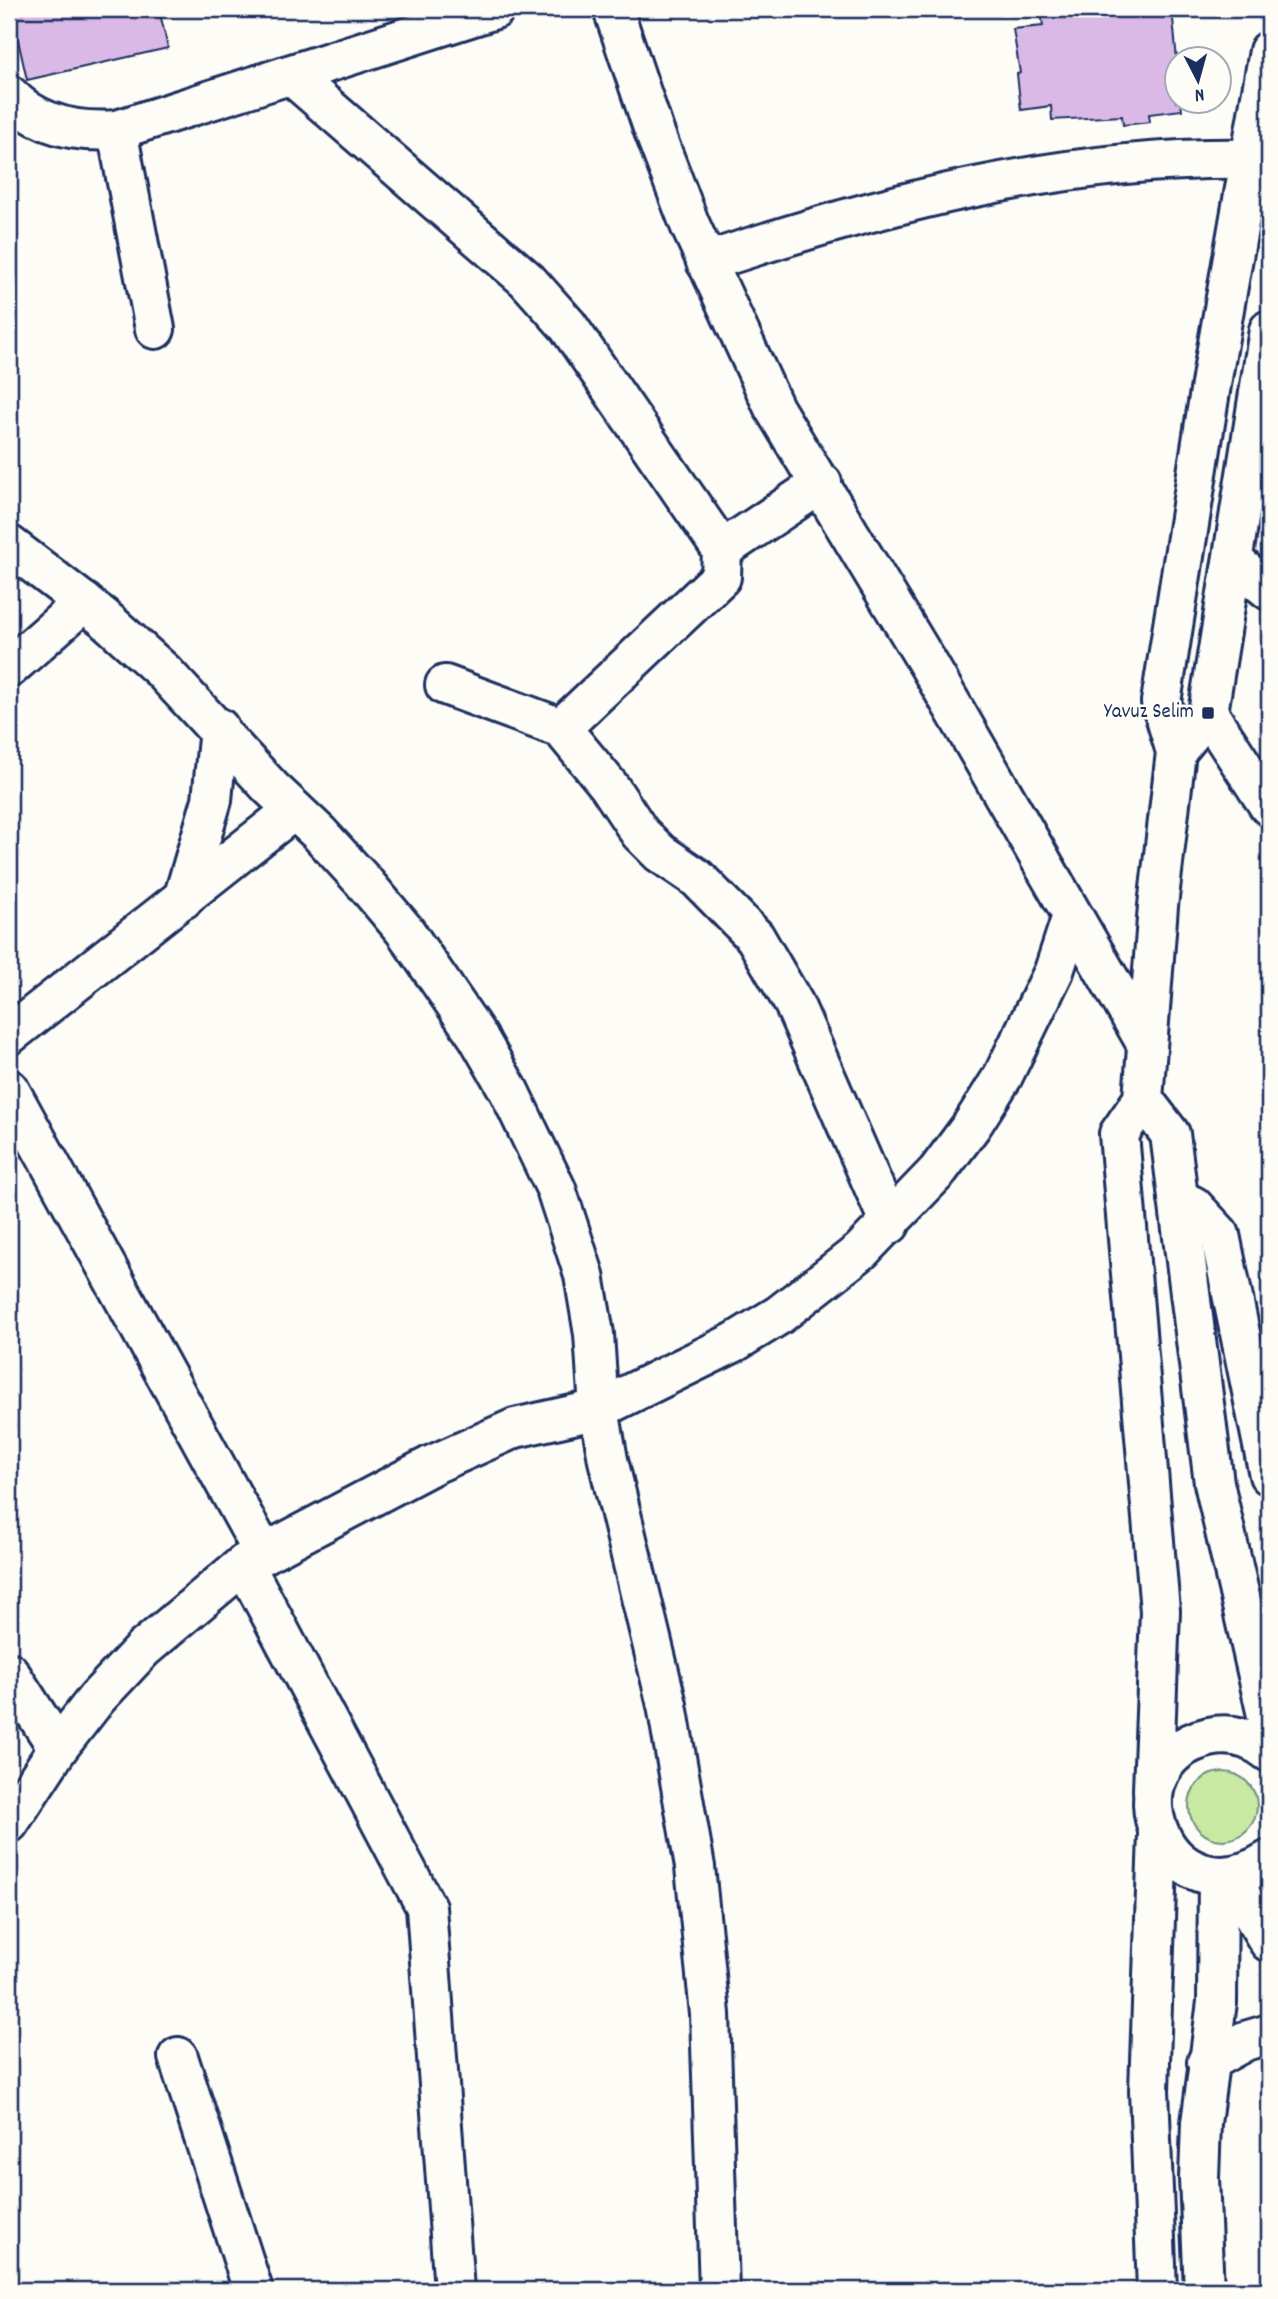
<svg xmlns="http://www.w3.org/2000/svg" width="1278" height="2299" font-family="Dekko,sans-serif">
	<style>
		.green { fill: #c7e9a2; stroke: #718c80; stroke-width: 2 }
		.building { fill: #dab9e6; stroke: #1b2f5e; stroke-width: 2 }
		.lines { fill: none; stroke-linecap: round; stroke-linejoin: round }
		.minor-casing { stroke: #1b2f5e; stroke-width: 44 }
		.tertiary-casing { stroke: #1b2f5e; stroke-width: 44 }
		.minor { stroke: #fdfcf7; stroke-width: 38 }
		.tertiary { stroke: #fdfcf7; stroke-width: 38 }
		.poi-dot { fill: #1b2f5e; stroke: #fdfcf7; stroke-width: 2.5 }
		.labels { text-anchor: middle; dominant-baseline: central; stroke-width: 5; stroke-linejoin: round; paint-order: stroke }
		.poi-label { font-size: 21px; fill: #1b2f5e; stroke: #fdfcf7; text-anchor: end }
	</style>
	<rect width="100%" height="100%" fill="#fdfcf7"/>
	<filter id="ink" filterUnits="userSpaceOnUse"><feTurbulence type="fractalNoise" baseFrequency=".0143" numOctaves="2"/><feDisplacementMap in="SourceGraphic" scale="14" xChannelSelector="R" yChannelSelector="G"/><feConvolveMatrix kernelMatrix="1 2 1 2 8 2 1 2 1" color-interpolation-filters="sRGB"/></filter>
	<g filter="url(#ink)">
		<circle class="green" cx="1223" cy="1806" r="34"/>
		<g class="building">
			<path d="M11 9H159L168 48 27 80Z"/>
			<path d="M1073 9H1172L1177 60 1176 102H1181L1182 110 1149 114 1150 122 1123 125 1122 116 1052 120 1051 106 1021 110 1017 74 1020 73 1013 29 1043 26 1041 12Z"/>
		</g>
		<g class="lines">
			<defs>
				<g id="minor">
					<path d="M292 76 527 280 568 326 722 550"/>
					<path d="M9 95C37 125 77 133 117 130L495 9"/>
					<path d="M117 130 155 329"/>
					<path d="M706 262C883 203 1063 156 1251 159"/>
					<path d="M9 545 103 617 163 671 271 788 319 833 363 881 405 931 478 1037 509 1091 556 1189 584 1275 594 1334 599 1409 608 1460 667 1705 695 1867 710 2014 719 2290"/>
					<path d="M1233 561 1269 590"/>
					<path d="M9 668 84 602"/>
					<path d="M445 685 561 728 609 786 640 833 660 853 697 878 755 937 794 1004 890 1224"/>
					<path d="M1208 713 1269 806"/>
					<path d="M561 728 721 577 722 550 822 483"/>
					<path d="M183 899 212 800 219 728"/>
					<path d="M9 1035 294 810"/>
					<path d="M9 1089 264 1554"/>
					<path d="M1178 1199 1193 1206 1220 1235 1269 1475"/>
					<path d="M244 1564 426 1907 454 2290"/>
					<path d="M9 1672 58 1748"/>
					<path d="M9 1823 58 1748 97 1698 143 1649 244 1564 432 1465 515 1428 599 1409 735 1342 779 1315 861 1251 937 1172 972 1125 1003 1076 1054 971 1072 916"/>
					<path d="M178 2057 253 2290"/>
				</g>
				<g id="tertiary">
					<path d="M613 9 654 131 690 225 774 408 930 667 1146 1043"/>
					<path d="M1176 752 1208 713 1269 330"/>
					<path d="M1143 1099 1170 1134 1214 1483 1269 1724"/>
					<path d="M1269 1752C1252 1738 1231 1732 1209 1737 1101 1762 1165 1927 1269 1860"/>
					<path d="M1153 1790 1160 1611 1119 1134 1143 1099 1158 906 1176 752 1161 702 1213 372 1269 51"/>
					<path d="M1230 1877 1269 1942"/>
					<path d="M1207 2062 1245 2041 1269 2034"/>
					<path d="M1157 2290 1149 2090 1158 1834"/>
					<path d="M1204 2290 1199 2178 1201 2123 1217 2002 1218 1876"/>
				</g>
			</defs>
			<use href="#minor" class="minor-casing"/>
			<use href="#tertiary" class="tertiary-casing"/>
			<use href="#minor" class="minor"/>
			<use href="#tertiary" class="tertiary"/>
		</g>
	</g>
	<rect class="poi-dot" x="1201" y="706" width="14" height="14" rx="3.5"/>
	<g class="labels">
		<g class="poi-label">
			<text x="1194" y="713">Yavuz Selim</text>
		</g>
	</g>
	<rect width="1278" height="2299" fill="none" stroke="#fdfcf7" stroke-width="35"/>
	<rect x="18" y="18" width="1243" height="2264" fill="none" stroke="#1b2f5e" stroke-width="2.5" filter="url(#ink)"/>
	<g transform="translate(1198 80) rotate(174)"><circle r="33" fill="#fdfcf7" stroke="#a3aaba" stroke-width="2"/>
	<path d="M0-5L12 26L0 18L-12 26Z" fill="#1b2f5e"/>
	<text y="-10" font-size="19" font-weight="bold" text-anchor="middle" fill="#1b2f5e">N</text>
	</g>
</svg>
